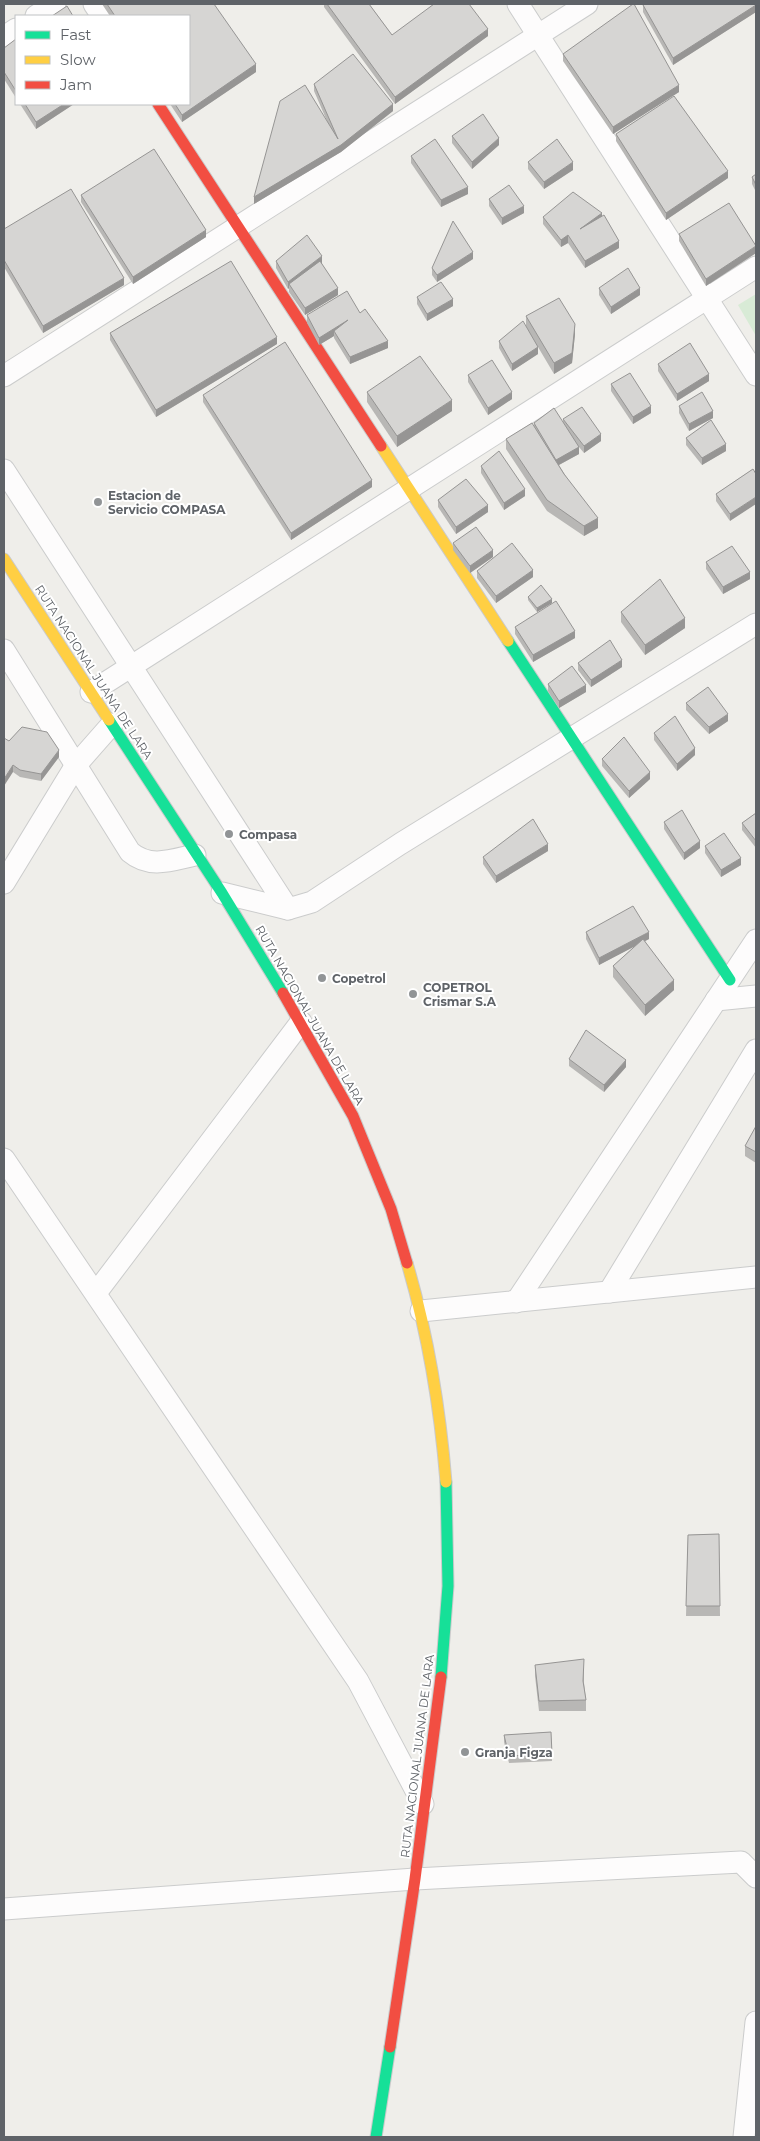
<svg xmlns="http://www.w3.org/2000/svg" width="760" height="2141" font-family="Montserrat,sans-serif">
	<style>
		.green { fill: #d8ebd6 }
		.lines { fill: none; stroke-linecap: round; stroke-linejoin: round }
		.street-casing { stroke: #cbcccc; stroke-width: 23 }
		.fast-casing { stroke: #cacacb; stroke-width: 13 }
		.slow-casing { stroke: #cacacb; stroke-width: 13 }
		.jam-casing { stroke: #cacacb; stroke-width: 13 }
		.street { stroke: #fdfcfc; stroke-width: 21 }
		.fast { stroke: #16e098; stroke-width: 11 }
		.slow { stroke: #ffcf43; stroke-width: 11 }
		.jam { stroke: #f24e42; stroke-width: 11 }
		.wall { fill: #b8b7b5 }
		.shaded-wall { fill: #969594 }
		.building { fill: #d6d5d3; stroke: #969594 }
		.poi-dot { fill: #919496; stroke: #fff; stroke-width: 2 }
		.labels { text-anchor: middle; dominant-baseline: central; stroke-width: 4; stroke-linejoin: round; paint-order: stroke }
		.poi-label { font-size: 12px; font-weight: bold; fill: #5f6368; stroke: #fff; text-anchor: start }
		.street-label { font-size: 12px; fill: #5f6368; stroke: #fff }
	</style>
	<rect width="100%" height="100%" fill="#efeeea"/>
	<path class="green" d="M756 294V336L738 305Z"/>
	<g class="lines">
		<defs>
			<g id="street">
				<path d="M94 4 102 16"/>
				<path d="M518 4 756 375"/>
				<path d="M36 16 55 4"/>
				<path d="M4 37 16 29"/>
				<path d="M4 376 587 4"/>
				<path d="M4 470 288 909"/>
				<path d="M4 650 130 852C150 869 172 860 195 855"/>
				<path d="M91 692 756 267"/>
				<path d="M4 883 76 765 112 724"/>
				<path d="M222 893 288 909 312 902 400 844 756 624"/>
				<path d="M716 1000 756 996"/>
				<path d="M4 1159 358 1681 423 1804"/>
				<path d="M609 1292 756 1050"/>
				<path d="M96 1293 301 1022"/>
				<path d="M516 1302 756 940"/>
				<path d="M421 1311 756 1277"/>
				<path d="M4 1909 415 1879 741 1862 756 1877"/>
				<path d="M744 2137 756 2022"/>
			</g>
			<g id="fast">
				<path d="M508 641 730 980"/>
				<path d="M109 720 222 893 283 993"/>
				<path d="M441 1677 448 1586 446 1482"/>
				<path d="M376 2137 390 2047"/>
			</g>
			<g id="slow">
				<path d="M381 446 508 641"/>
				<path d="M4 559 109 720"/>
				<path d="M407 1263C428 1334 440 1408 446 1482"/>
			</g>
			<g id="jam">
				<path d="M158 104 381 446"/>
				<path d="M283 993 353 1116 391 1209 407 1263"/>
				<path d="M390 2047 415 1879 441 1677"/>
			</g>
		</defs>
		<use href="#street" class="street-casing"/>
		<use href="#fast" class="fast-casing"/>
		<use href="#slow" class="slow-casing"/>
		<use href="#jam" class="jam-casing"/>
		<use href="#street" class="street"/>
		<use href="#fast" class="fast"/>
		<use href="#slow" class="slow"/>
		<use href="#jam" class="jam"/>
	</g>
	<g class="wall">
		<path d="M102 4H214L256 72 182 122 170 104H189V16H110Z"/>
		<path d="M324 4H369L392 35 488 36 395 104 324 7Z"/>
		<path d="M756 4V12L673 65 643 12V5Z"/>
		<path d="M16 39V98L4 79V48Z"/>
		<path d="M563 54 679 92 613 134 563 61Z"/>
		<path d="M314 84 393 111 341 152 254 204 327 121 314 91Z"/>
		<path d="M20 104H74L36 129Z"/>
		<path d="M616 134 728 178 666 220 616 141Z"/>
		<path d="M452 136 499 145 472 169 452 143Z"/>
		<path d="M411 156 468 194 441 207 411 163Z"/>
		<path d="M528 162 573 170 544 189 528 169Z"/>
		<path d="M756 174V192L752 184V177Z"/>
		<path d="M81 195 206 237 133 284 81 202Z"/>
		<path d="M489 199 524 213 502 225 489 206Z"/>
		<path d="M602 216 619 248 585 268 568 243 561 247 543 224V217Z"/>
		<path d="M4 229 124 285 43 333 4 267Z"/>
		<path d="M679 234 756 253 706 286 679 241Z"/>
		<path d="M473 259 437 282 432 275V268Z"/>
		<path d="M276 261 322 264H321L338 295 305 315 289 292V288L288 289 276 268Z"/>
		<path d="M599 288 640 295 611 314 599 295Z"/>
		<path d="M417 297 453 306 427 321 417 304Z"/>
		<path d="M360 313 388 348 350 364 334 338V336L319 345 307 323V315Z"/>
		<path d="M526 316 575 334 572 363 554 374 538 347V354L512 371 499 348V341L526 325Z"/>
		<path d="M110 333 277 344 156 417 110 340Z"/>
		<path d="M658 364 709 381 677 401 658 371Z"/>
		<path d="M468 375 512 399 488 415 468 382Z"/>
		<path d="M611 384 651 413 633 424 611 391Z"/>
		<path d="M367 392 452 411 397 447 367 402Z"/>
		<path d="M203 395 372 487 291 540 203 402Z"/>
		<path d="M679 406 713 418 689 431 679 413Z"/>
		<path d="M563 419 601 441 584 453 579 447V454L559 465 598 528 584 536 547 511 506 449V439L534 426V423L563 422Z"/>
		<path d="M686 438 726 451 702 465 686 445Z"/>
		<path d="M481 466 525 496 504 510 481 473Z"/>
		<path d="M753 469 730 521 716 501V494Z"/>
		<path d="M438 500 488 512 456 534 438 507Z"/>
		<path d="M453 543 493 557 470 573 453 550Z"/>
		<path d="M706 562 750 579 723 594 706 569Z"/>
		<path d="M477 571 533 577 496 603 477 578Z"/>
		<path d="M528 597 552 603 537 612 528 600Z"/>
		<path d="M621 612 685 628 645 655 621 622Z"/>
		<path d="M515 627 575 638 533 662 515 634Z"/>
		<path d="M578 663 622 667 591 687 578 670Z"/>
		<path d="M548 684 586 692 559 708 548 691Z"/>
		<path d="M686 703 728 721 709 734 686 710Z"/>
		<path d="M654 733 695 755 677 771 654 740Z"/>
		<path d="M9 741 59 757 41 781 20 777 13 772Z"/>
		<path d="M602 759 650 779 629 798 602 766Z"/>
		<path d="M756 813V848L742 830V823Z"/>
		<path d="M664 822 700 848 684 860 664 829Z"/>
		<path d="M705 846 741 865 721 877 705 853Z"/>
		<path d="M548 851 496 883 483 864V857Z"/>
		<path d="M586 932 649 939 645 941 674 990 645 1016 613 977V966L636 945 599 965 586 939Z"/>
		<path d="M569 1059 626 1067 604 1092 569 1066Z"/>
		<path d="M756 1126V1163L745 1156V1146Z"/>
		<path d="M719 1534 720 1616H686L688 1535Z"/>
		<path d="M535 1665 584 1669V1683L586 1700V1711H539L535 1676Z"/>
		<path d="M551 1732 552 1761 509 1763 504 1742V1735Z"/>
	</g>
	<g class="shaded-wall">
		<path d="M756 5V12L673 65V58Z"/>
		<path d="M488 29V36L395 104V97Z"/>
		<path d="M256 64V72L182 122V115Z"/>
		<path d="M679 85V92L613 134V127Z"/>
		<path d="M64 104H74L36 129V122Z"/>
		<path d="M393 104V111L341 152 254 204V197Z"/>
		<path d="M499 138V145L472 169V162Z"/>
		<path d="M573 162V170L544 189V182Z"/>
		<path d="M728 171V178L666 220V213Z"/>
		<path d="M468 187V194L441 207V200Z"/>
		<path d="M524 206V213L502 225V218Z"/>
		<path d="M602 213V220L580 229Z"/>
		<path d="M206 230V237L133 284V277Z"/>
		<path d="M568 235V243L561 247V240Z"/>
		<path d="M619 241V248L585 268V261Z"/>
		<path d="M756 246V253L706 286V279Z"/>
		<path d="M473 252V259L437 282V275Z"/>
		<path d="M322 256V264L291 287 289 284V288L288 289V282Z"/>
		<path d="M124 278V285L43 333V326Z"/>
		<path d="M338 288V295L305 315V308Z"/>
		<path d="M640 288V295L611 314V307Z"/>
		<path d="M453 299V306L427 321V314Z"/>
		<path d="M348 320 334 331V336L319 345V338Z"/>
		<path d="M575 324V334L572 363 554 374V363Z"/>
		<path d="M277 337V344L156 417V410Z"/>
		<path d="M388 341V348L350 364V357Z"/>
		<path d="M538 347V354L512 371V364Z"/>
		<path d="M709 374V381L677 401V394Z"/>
		<path d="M512 392V399L488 415V408Z"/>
		<path d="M452 400V411L397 447V436Z"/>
		<path d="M651 406V413L633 424V417Z"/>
		<path d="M713 411V418L689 431V424Z"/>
		<path d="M601 434V441L584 453V446Z"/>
		<path d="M726 444V451L702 465V458Z"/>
		<path d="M579 447V454L555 467V460Z"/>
		<path d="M372 480V487L291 540V533Z"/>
		<path d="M525 489V496L504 510V503Z"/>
		<path d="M756 497V504L730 521V514Z"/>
		<path d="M488 505V512L456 534V527Z"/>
		<path d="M598 518V528L584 536V526Z"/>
		<path d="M493 550V557L470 573V566Z"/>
		<path d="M533 570V577L496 603V596Z"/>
		<path d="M750 572V579L723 594V587Z"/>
		<path d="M552 599V603L537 612V608Z"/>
		<path d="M685 618V628L645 655V645Z"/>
		<path d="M575 631V638L533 662V655Z"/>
		<path d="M622 660V667L591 687V680Z"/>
		<path d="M586 685V692L559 708V701Z"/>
		<path d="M728 714V721L709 734V727Z"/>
		<path d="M695 748V755L677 771V764Z"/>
		<path d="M59 750V757L41 781V774Z"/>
		<path d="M13 765V772L4 786V779Z"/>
		<path d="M650 772V779L629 798V791Z"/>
		<path d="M700 841V848L684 860V853Z"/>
		<path d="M548 844V851L496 883V876Z"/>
		<path d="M741 858V865L721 877V870Z"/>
		<path d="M649 932V939L599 965V958Z"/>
		<path d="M674 980V990L645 1016V1005Z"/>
		<path d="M626 1060V1067L604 1092V1085Z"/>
	</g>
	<g class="building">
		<path d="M107 4H214L256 64 182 115 175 104H189V16H115Z"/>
		<path d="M327 4H369L392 35 434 4H469L488 29 395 97Z"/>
		<path d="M633 4H634L679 85 613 127 563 54Z"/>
		<path d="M645 4H756V5L673 58 643 5Z"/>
		<path d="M67 6 73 16H52Z"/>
		<path d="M16 39V91L4 72V48Z"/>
		<path d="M353 54 393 104 341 145 254 197 280 101 305 85 338 139 314 84Z"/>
		<path d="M674 96 728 171 666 213 616 134Z"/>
		<path d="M25 104H64L36 122Z"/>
		<path d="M483 114 499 138 472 162 452 136Z"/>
		<path d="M435 139 468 187 441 200 411 156Z"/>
		<path d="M557 139 573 162 544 182 528 162Z"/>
		<path d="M154 149 206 230 133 277 81 195Z"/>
		<path d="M756 174V185L752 177Z"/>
		<path d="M509 185 524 206 502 218 489 199Z"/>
		<path d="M71 189 124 278 43 326 4 260V229Z"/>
		<path d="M573 192 602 213 580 229 604 215 619 241 585 261 568 235 561 240 543 217Z"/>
		<path d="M729 203 756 246 706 279 679 234Z"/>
		<path d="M453 221 473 252 437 275 432 268Z"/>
		<path d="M307 235 322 256 288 282 276 261Z"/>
		<path d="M231 261 277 337 156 410 110 333Z"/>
		<path d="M320 261 338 288 305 308 289 284Z"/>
		<path d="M628 268 640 288 611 307 599 288Z"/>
		<path d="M441 282 453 299 427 314 417 297Z"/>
		<path d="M347 291 360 313 365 309 388 341 350 357 334 331 348 320 319 338 307 315Z"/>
		<path d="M559 298 575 324 572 353 554 363 526 316Z"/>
		<path d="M523 321 538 347 512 364 499 341Z"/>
		<path d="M285 342 372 480 291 533 203 395Z"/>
		<path d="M690 343 709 374 677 394 658 364Z"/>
		<path d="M420 356 452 400 397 436 367 392Z"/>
		<path d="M492 360 512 392 488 408 468 375Z"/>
		<path d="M630 373 651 406 633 417 611 384Z"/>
		<path d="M702 392 713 411 689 424 679 406Z"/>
		<path d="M582 407 601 434 584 446 563 419Z"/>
		<path d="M554 408 579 447 556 460 534 423Z"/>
		<path d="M711 420 726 444 702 458 686 438Z"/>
		<path d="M532 423 564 474 598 518 584 526 547 500 506 439Z"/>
		<path d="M499 451 525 489 504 503 481 466Z"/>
		<path d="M753 469 756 474V497L730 514 716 494Z"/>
		<path d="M466 479 488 505 456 527 438 500Z"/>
		<path d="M476 527 493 550 470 566 453 543Z"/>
		<path d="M512 543 533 570 496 596 477 571Z"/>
		<path d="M732 546 750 572 723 587 706 562Z"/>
		<path d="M660 579 685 618 645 645 621 612Z"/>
		<path d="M541 585 552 599 537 608 528 597Z"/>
		<path d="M556 601 575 631 533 655 515 627Z"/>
		<path d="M610 640 622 660 591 680 578 663Z"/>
		<path d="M572 666 586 685 559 701 548 684Z"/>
		<path d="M708 687 728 714 709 727 686 703Z"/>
		<path d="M675 716 695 748 677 764 654 733Z"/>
		<path d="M22 727 47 732 59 750 41 774 20 770 13 765 4 779V738L9 741Z"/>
		<path d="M624 737 650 772 629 791 602 759Z"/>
		<path d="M682 810 700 841 684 853 664 822Z"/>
		<path d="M756 813V841L742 823Z"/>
		<path d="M533 819 548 844 496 876 483 857Z"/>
		<path d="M724 833 741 858 721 870 705 846Z"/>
		<path d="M633 906 649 932 599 958 586 932Z"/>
		<path d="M643 939 674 980 645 1005 613 966Z"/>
		<path d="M586 1030 626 1060 604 1085 569 1059Z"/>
		<path d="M756 1126V1152L745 1146Z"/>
		<path d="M719 1534 720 1606H686L688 1535Z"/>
		<path d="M584 1659 583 1681 586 1700 539 1701 535 1665Z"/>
		<path d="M551 1732 552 1754 509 1756 504 1735Z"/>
	</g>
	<g class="poi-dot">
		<circle cx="98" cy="502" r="5"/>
		<circle cx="229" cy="834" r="5"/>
		<circle cx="322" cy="978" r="5"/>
		<circle cx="413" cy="994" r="5"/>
		<circle cx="465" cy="1752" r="5"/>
	</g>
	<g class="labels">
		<g class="poi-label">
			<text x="108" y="495">Estacion de<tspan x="108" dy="14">Servicio COMPASA</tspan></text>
			<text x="239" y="834">Compasa</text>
			<text x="332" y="978">Copetrol</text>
			<text x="423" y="987">COPETROL<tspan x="423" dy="14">Crismar S.A</tspan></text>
			<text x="475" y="1752">Granja Figza</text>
		</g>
		<g class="street-label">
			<text transform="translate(94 672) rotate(57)">RUTA NACIONAL JUANA DE LARA</text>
			<text transform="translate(310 1015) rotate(60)">RUTA NACIONAL JUANA DE LARA</text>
			<text transform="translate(417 1756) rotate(-83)">RUTA NACIONAL JUANA DE LARA</text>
		</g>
	</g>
	<rect width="760" height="2141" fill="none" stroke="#5f6368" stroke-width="10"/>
	<rect x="15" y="15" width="175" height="90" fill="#ffffff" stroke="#bfc1c3"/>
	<rect x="25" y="31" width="25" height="8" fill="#16e098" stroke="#bfc1c3"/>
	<text x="60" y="40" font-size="15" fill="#5f6368">Fast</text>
	<rect x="25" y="56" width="25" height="8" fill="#ffcf43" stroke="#bfc1c3"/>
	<text x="60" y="65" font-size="15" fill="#5f6368">Slow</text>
	<rect x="25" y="81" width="25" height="8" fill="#f24e42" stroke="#bfc1c3"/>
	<text x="60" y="90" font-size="15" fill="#5f6368">Jam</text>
</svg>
